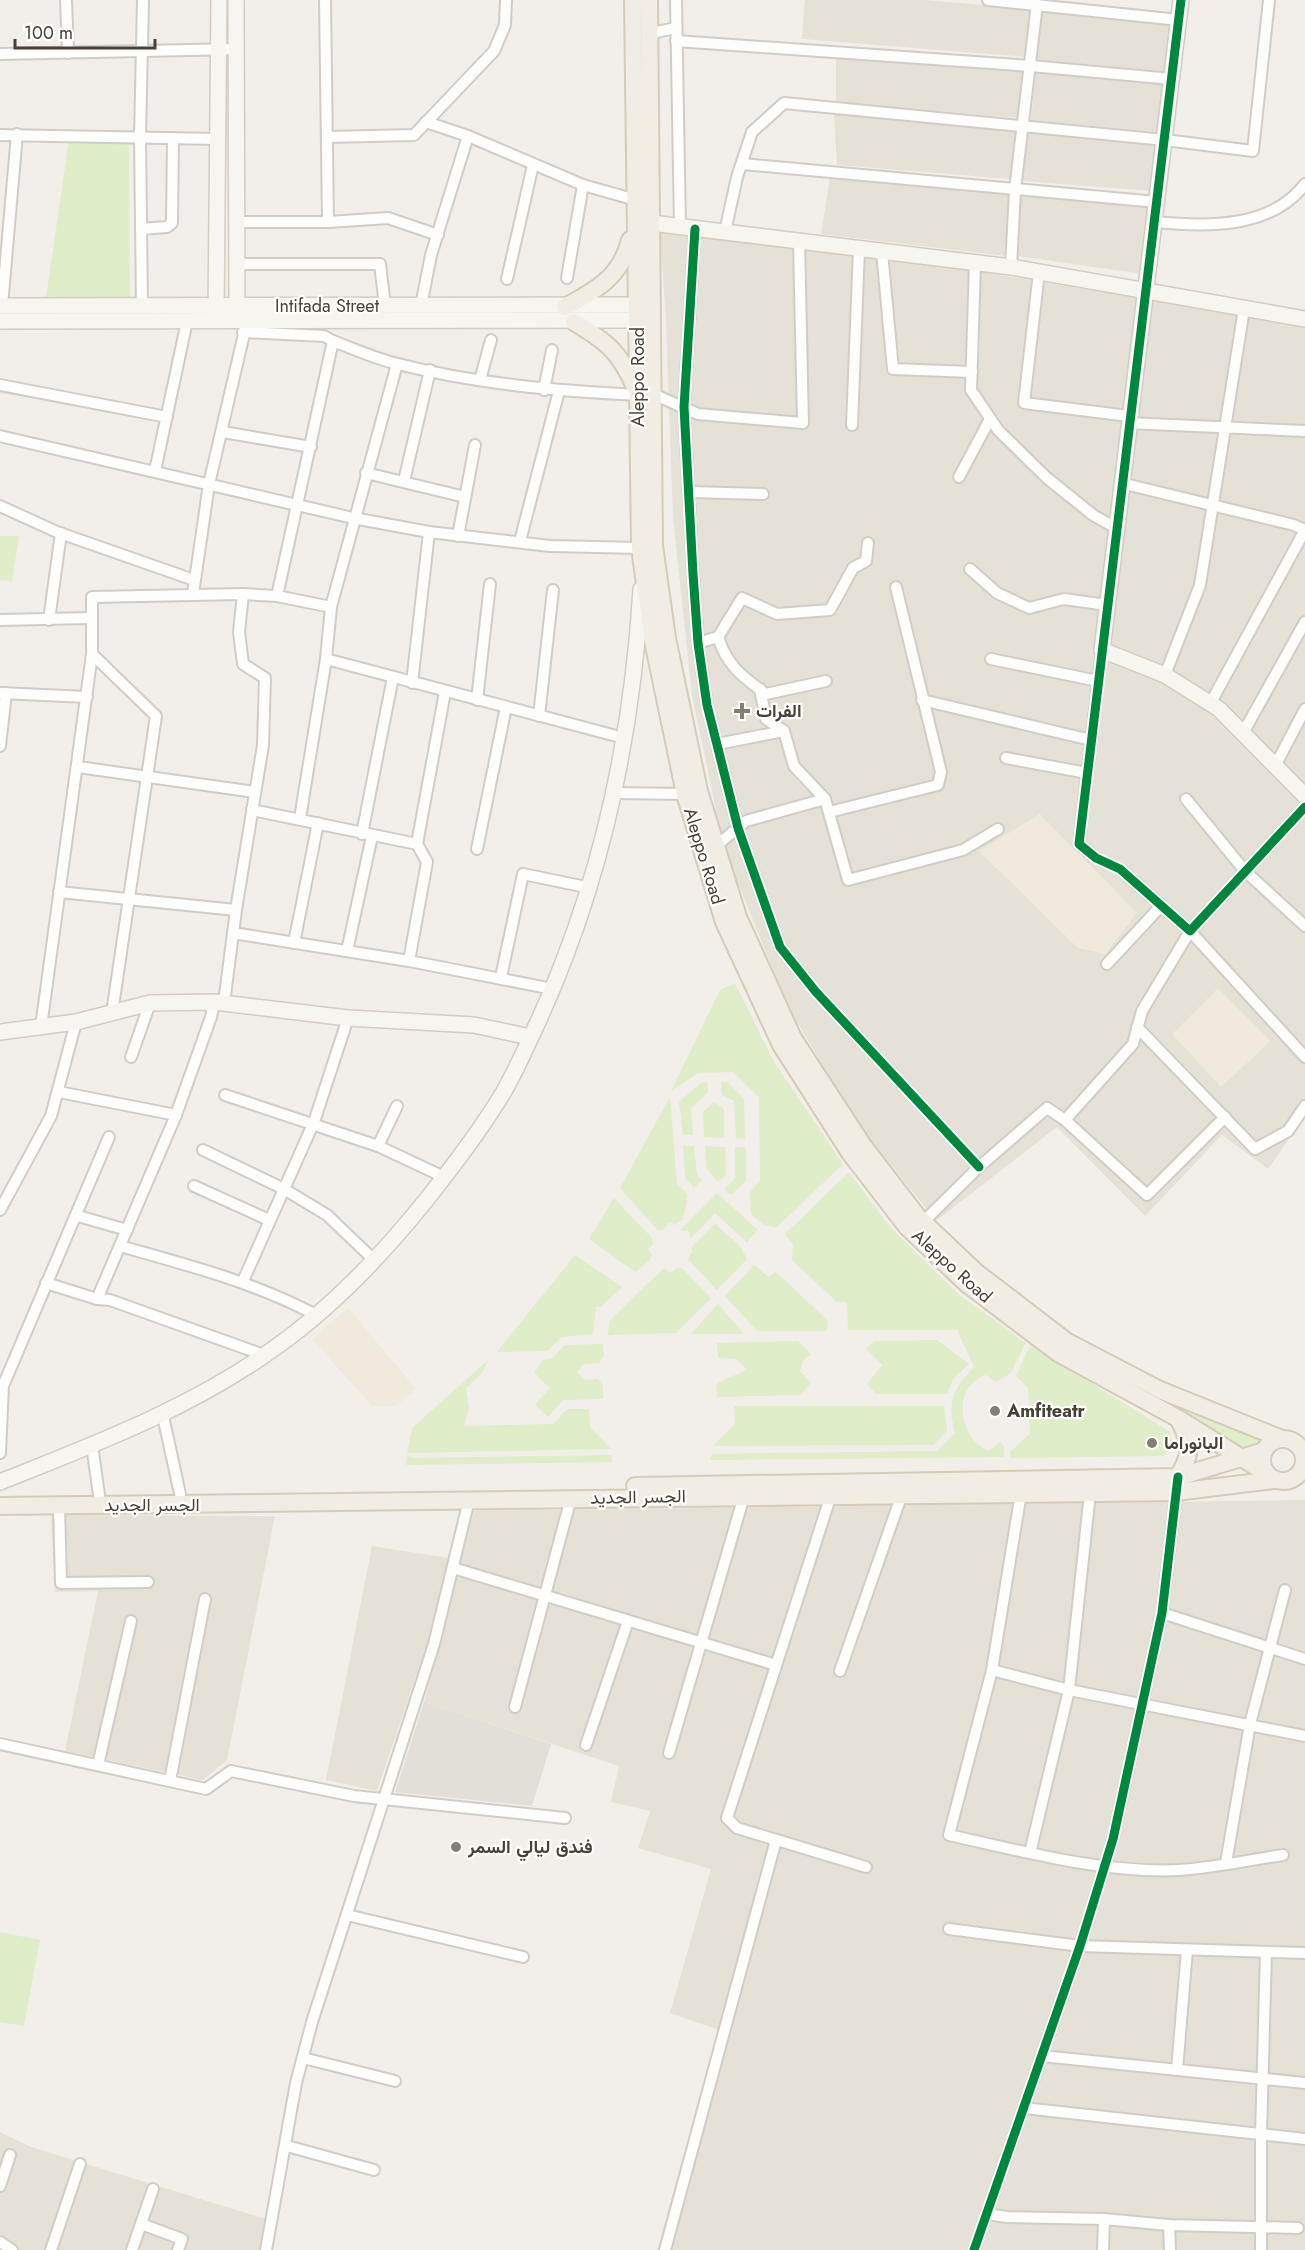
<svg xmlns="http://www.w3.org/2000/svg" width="1305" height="2250" font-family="Jost,Vazirmatn,sans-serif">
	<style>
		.residential { fill: #e6e1d7 }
		.industrial { fill: #e2ded8 }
		.education { fill: #f0eadc }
		.green { fill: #dfedc8 }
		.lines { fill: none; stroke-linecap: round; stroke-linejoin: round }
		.street-casing { stroke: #d0cdc8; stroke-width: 14 }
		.secondary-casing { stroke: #d2ccc1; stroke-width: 18 }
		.primary-casing { stroke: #d5cbb6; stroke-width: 20 }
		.street { stroke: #fdfdfc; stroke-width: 10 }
		.secondary { stroke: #f7f5ef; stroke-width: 15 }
		.primary { stroke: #f1ede4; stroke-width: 16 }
		.cycleway-casing { stroke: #fff; stroke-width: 13 }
		.cycleway { stroke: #00873e; stroke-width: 9 }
		.poi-dot { fill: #847e74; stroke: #fff; stroke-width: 2 }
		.labels { text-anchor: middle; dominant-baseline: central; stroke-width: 4.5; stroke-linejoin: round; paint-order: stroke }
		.street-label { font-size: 18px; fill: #484135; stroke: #fff }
		.poi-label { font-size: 18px; font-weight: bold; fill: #484135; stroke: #fff; text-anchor: start }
	</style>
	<rect width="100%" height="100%" fill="#f2efea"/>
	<g class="residential">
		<path d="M805 0H925L1031 9 1027 57 802 39Z"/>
		<path d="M1041 9 1172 24 1164 71 1037 60Z"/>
		<path d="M836 58 1026 70 1018 118 836 102Z"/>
		<path d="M1036 71 1165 83 1158 132 1031 120Z"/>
		<path d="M834 113 1018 130 1011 179 837 165Z"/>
		<path d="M1028 131 1157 144 1151 191 1023 181Z"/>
		<path d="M830 177 1011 194 1006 256 821 234Z"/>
		<path d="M1020 194 1151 207 1143 274 1017 256Z"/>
		<path d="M660 231 957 268 1305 326V1116L1268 1169 1222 1135 1145 1216 1057 1127 936 1221 857 1122 788 1007 724 848 692 695 673 518 666 321Z"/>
		<path d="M1305 1500V2250H657L719 2030 670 2013 711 1869 638 1848 650 1811 611 1802 619 1766 424 1702 474 1511Z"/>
		<path d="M51 1515 275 1516 227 1760 203 1780 65 1751 98 1591 55 1592Z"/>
		<path d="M372 1546 449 1558 428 1640 377 1791 326 1780Z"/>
		<path d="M0 2132 31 2147 266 2219 260 2250H0Z"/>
	</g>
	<path class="industrial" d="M424 1702 551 1744 532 1806 395 1792Z"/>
	<g class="education">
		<path d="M1040 814 1137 913 1105 954 1078 948 979 851Z"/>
		<path d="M1218 988 1271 1041 1221 1087 1172 1034Z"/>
		<path d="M348 1308 416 1389 396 1406H372L312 1339Z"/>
	</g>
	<g class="green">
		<path d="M69 139 129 140 130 298H46Z"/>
		<path d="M642 330C647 350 644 377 644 398 645 457 641 519 648 578 654 621 665 663 674 706 687 771 701 836 724 899 790 1085 914 1261 1088 1360 1143 1392 1205 1415 1264 1439L1240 1452 1047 1337 952 1264 919 1232 855 1151 781 1038 727 918 712 874 684 768 649 596 643 532Z"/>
		<path d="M0 536H19L12 581 0 580Z"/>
		<path d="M735 983 774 1062 843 1164 776 1228 764 1225 751 1214 750 1192 760 1181 759 1097 733 1072 698 1073 671 1091 720 990Z"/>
		<path d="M707 1082 708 1093 691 1108 693 1135H683L679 1102 701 1083Z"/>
		<path d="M721 1082H727L744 1099 745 1139 736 1138 734 1101 722 1095Z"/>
		<path d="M670 1097 677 1184 688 1194 683 1219 674 1225 670 1222 663 1230H658L620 1188Z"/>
		<path d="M714 1102 724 1109V1138L704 1137 703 1112Z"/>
		<path d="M683 1146H694L697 1175 702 1180 694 1188 685 1178Z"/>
		<path d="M705 1146 725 1147 726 1175 718 1182 706 1168Z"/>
		<path d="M735 1147 746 1148V1181L731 1195 724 1189 735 1178Z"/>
		<path d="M849 1172 890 1227 957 1293 1026 1343 1011 1373 996 1382 986 1375C951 1386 958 1439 989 1451L1000 1442 1004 1446V1457L710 1460 712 1454 937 1451 955 1433C947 1403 952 1389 974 1367L957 1330H848L847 1302H837L792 1260 793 1244 785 1234Z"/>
		<path d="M717 1193 758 1230 747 1242 715 1213 690 1239 689 1231 680 1230Z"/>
		<path d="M614 1198 652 1238 653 1244 648 1249 652 1255 650 1260 635 1272 589 1239Z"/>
		<path d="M715 1224 740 1246 747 1259 717 1290 688 1259 692 1252 691 1247Z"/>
		<path d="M575 1255 622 1287 601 1307H596L593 1334 562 1337 547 1351 497 1352Z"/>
		<path d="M754 1265 769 1277 776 1272 828 1321 827 1331H757L725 1296Z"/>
		<path d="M664 1268 670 1273 677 1268H682L711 1298 676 1333 608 1335 609 1321Z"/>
		<path d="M718 1304 744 1334H691Z"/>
		<path d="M937 1340 969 1364 953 1379 947 1394H876L867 1384 882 1365 866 1349 874 1341Z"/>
		<path d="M798 1341 811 1354 803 1361 800 1371 811 1383 800 1395 717 1397 716 1385C726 1376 736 1377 746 1369L736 1359 718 1358 717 1343Z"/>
		<path d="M603 1344 604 1356 599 1363 584 1364 577 1372 585 1380 598 1379 603 1386V1399L563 1400 548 1417 535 1405 550 1388 534 1373 543 1360 553 1358 565 1345Z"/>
		<path d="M1030 1345 1170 1432C1174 1444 1173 1448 1163 1456L1011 1458 1010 1452 1030 1434 1028 1388 1016 1376Z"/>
		<path d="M488 1360 483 1372 466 1389 469 1409 464 1426 553 1424 567 1409H589L590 1427 611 1449 407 1453 412 1428Z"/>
		<path d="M734 1406H944L947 1431 933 1445 713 1446 735 1424Z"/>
		<path d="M407 1455 414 1458 612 1455V1462L406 1465Z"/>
		<path d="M0 1932 40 1940 24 2026 0 2022Z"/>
	</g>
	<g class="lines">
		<defs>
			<g id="street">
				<path d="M66 0 68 53"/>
				<path d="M676 0 680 227"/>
				<path d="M988 0 1179 20"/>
				<path d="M649 40 656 32 676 28"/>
				<path d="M676 41 1031 66 1172 79"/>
				<path d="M0 54 237 49"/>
				<path d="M0 135 218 139"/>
				<path d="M468 136 583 185 636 200"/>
				<path d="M328 137 414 135 494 51 505 25 506 0"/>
				<path d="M742 164 1157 202"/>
				<path d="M237 222H328L325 0"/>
				<path d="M328 222 388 218 438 235"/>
				<path d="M1155 222C1206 227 1271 229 1305 184"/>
				<path d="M141 229 167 227 172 223 173 138"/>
				<path d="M695 229 684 407 693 574 698 643 707 705 738 828 780 947 816 992 979 1167"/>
				<path d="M725 232 737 177 752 132 784 103 1165 140 1253 151 1269 0"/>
				<path d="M882 252 893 369 972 372"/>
				<path d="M975 263 971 390 998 430 1047 478 1093 515 1116 528"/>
				<path d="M237 264H380L385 306"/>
				<path d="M1011 267 1015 190 1037 4"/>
				<path d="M1039 272 1024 403 1129 416"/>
				<path d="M567 278 583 185"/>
				<path d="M507 279 533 165"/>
				<path d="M2 306 17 134"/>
				<path d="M142 306 140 137 143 0"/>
				<path d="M421 306 431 255 468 136 426 122"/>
				<path d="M243 332 324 336 333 341"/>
				<path d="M480 380 491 340"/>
				<path d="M0 385 167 417"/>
				<path d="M544 390 552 350"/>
				<path d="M653 394 698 414 803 423 799 241"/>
				<path d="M1128 423 1305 431"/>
				<path d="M852 425 859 249"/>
				<path d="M223 432 311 447"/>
				<path d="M0 436 353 518 429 532 550 546 640 548"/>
				<path d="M155 471 187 321"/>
				<path d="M366 473 465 497"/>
				<path d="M959 477 990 419"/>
				<path d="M404 481 430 370"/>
				<path d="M1121 483 1294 525 1305 530"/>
				<path d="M690 492 763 494"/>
				<path d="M0 506 57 532 194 580"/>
				<path d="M458 536 475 445"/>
				<path d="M520 541 559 391"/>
				<path d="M970 569 997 593 1029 608 1064 599 1107 605"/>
				<path d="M193 594 209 484 247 321"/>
				<path d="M277 596 333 341C354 349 376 359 398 364 476 384 558 391 638 395"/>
				<path d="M0 620 91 618"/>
				<path d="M49 620 61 533"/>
				<path d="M718 637 742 598 777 614 830 610 853 568 866 561 868 543"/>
				<path d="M698 643 718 637C727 666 743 677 766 694L826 681"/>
				<path d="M1102 650 1079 844 1096 858 1120 869 1190 931 1305 807"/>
				<path d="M92 654 156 716 112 1013"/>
				<path d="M326 659 624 738"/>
				<path d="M991 659 1098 681"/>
				<path d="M1165 675 1200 585 1244 309"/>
				<path d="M412 683 429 532"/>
				<path d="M0 693 87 697"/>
				<path d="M477 700 490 584"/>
				<path d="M922 700 1091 740"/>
				<path d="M1210 704 1305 530"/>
				<path d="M539 716 553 590"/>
				<path d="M784 731 794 766 825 799"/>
				<path d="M1243 733 1305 622"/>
				<path d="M717 744 784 731 766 719 760 689"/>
				<path d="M0 746 6 693"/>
				<path d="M1006 758 1087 773"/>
				<path d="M1275 766 1305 709"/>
				<path d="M78 767 255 792"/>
				<path d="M614 793 685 794"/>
				<path d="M1186 799 1245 871 1305 926"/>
				<path d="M252 810 417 844 427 862 409 961"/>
				<path d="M829 812 938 785 941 772 896 587"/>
				<path d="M300 818 326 659 331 607 397 364"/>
				<path d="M362 834 393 677"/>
				<path d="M417 844 445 692"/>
				<path d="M716 846 746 821 825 799 848 880 963 850 998 829"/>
				<path d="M477 849 506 707"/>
				<path d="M59 892 236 910"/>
				<path d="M233 933 409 961 553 989"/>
				<path d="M294 943 318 823"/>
				<path d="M347 951 372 836"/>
				<path d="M1107 964 1161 906"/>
				<path d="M501 977 523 874 591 888"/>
				<path d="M224 1003 236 910 263 745 265 678 243 664 239 632 243 594"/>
				<path d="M41 1027 92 654V597L243 594 277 596 331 607"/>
				<path d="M1137 1027 1255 1149 1288 1131 1305 1106"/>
				<path d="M131 1057 150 1003"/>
				<path d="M59 1092 176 1115"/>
				<path d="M225 1095 378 1146 444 1177"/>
				<path d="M1065 1120 1133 1044 1142 1011 1190 931 1305 1057"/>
				<path d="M378 1146 397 1106"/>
				<path d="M203 1150 284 1189 327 1215 374 1260"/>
				<path d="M194 1186 269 1220"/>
				<path d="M0 1210 51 1116 76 1022"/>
				<path d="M78 1216 127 1230"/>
				<path d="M923 1222 979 1167 1047 1108 1065 1120 1147 1195 1225 1117"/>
				<path d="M120 1246C187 1265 254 1282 316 1315"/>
				<path d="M243 1281 314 1122 348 1018"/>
				<path d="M46 1283 97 1299 110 1300 264 1355"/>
				<path d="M97 1299 176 1115 211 1017 214 1002"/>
				<path d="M163 1416 180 1494"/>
				<path d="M92 1445 99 1495"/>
				<path d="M0 1453 3 1386 109 1137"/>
				<path d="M1021 1493 992 1670 949 1835C1020 1851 1107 1874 1179 1870 1213 1868 1249 1860 1283 1855"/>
				<path d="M831 1495 727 1818 737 1828 866 1867"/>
				<path d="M59 1506 61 1583 148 1582"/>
				<path d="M453 1568 776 1665"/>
				<path d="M1162 1613 1305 1659"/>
				<path d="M992 1670 1069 1690 1305 1736"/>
				<path d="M840 1671 902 1494"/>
				<path d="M515 1707 571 1498"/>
				<path d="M0 1744 206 1789 231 1771 354 1796 565 1818"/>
				<path d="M586 1745 628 1621"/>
				<path d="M669 1753 744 1496"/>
				<path d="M98 1765 131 1621"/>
				<path d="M170 1781 205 1599"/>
				<path d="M1030 1853 1069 1690 1090 1493"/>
				<path d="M1226 1863 1250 1724 1285 1590"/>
				<path d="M347 1915 523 1957"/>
				<path d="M949 1929 1080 1946 1305 1953"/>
				<path d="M1042 2056 1305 2083"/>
				<path d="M303 2058 395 2081"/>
				<path d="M1177 2070 1187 1950"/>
				<path d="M1024 2108 1305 2139"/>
				<path d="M287 2146 374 2170"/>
				<path d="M0 2186 10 2155"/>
				<path d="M987 2214 1007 2217 1104 2219 1169 2225 1298 2228"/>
				<path d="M141 2224 182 2239 178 2250"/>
				<path d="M1169 2225 1170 2250"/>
				<path d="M0 2242 12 2250"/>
				<path d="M51 2250 80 2164"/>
				<path d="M132 2250 153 2189"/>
				<path d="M266 2250 296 2083 312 2022 434 1644 469 1500"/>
				<path d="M665 2250 776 1840"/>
				<path d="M974 2250 1080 1946 1113 1839 1162 1613 1177 1486"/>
				<path d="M1103 2250 1104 2219"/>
				<path d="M1261 2250V2135L1266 1952"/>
			</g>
			<g id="secondary">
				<path d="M236 0 237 315"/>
				<path d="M1181 0 1102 650 1165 675 1219 709 1305 796"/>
				<path d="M651 223 1011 267 1305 319"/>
				<path d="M0 306 647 305"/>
				<path d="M216 315 219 0"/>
				<path d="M0 321 648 320"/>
				<path d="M0 1032 76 1022 150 1003 214 1002 348 1018 474 1025 530 1037"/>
				<path d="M0 1482C95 1444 192 1408 276 1347 334 1306 383 1254 427 1199 454 1165 481 1130 503 1093 516 1071 526 1047 537 1024 601 885 632 741 641 589"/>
			</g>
			<g id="primary">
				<path d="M633 0 640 548 653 641 685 794 724 922 781 1045 850 1153 907 1227 967 1284 1058 1353 1179 1419 1266 1473"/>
				<path d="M649 0 654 546 667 638 699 791 738 917 793 1038 862 1144 918 1217 976 1272 1066 1341 1160 1390 1282 1439"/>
				<path d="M565 307C596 290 621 277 630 240"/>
				<path d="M574 322C607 342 619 351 635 387"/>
				<circle cx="1283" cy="1460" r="21"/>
				<path d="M1178 1477C1192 1452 1192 1446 1179 1420"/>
				<path d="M635 1486 1178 1477 1264 1451"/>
				<path d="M0 1506 1176 1492 1274 1480"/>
			</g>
		</defs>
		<use href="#street" class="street-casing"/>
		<use href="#secondary" class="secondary-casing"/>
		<use href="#primary" class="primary-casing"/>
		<use href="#street" class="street"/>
		<use href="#secondary" class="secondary"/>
		<use href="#primary" class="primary"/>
		<defs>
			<g id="cycleway">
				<path d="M1181 0 1079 844 1096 858 1120 869 1190 931 1305 807"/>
				<path d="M695 229 684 407 693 574 698 643 707 705 738 828 780 947 816 992 979 1167"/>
				<path d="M974 2250 1080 1946 1113 1839 1162 1613 1178 1477"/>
			</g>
		</defs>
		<use href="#cycleway" class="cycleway-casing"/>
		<use href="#cycleway" class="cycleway"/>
	</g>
	<g class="poi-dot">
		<path d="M739 702h6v6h6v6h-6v6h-6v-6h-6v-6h6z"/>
		<circle cx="995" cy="1411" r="6"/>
		<circle cx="1152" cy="1443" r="6"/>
		<circle cx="456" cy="1847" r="6"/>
	</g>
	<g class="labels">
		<g class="street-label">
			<text x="327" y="306">Intifada Street</text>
			<text transform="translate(638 377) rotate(-90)">Aleppo Road</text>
			<text transform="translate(704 856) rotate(73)">Aleppo Road</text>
			<text transform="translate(952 1266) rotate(42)">Aleppo Road</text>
			<text transform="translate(638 1497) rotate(-1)">الجسر الجديد</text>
			<text x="152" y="1505">الجسر الجديد</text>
		</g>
		<g class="poi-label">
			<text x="756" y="711">الفرات</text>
			<text x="1007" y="1411">Amfiteatr</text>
			<text x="1164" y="1443">البانوراما</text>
			<text x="468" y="1847">فندق ليالي السمر</text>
		</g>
	</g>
	<path d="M15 39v9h140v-9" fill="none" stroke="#484135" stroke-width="3"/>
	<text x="24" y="39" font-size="18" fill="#484135" stroke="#ffffff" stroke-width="4.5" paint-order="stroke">100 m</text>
</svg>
